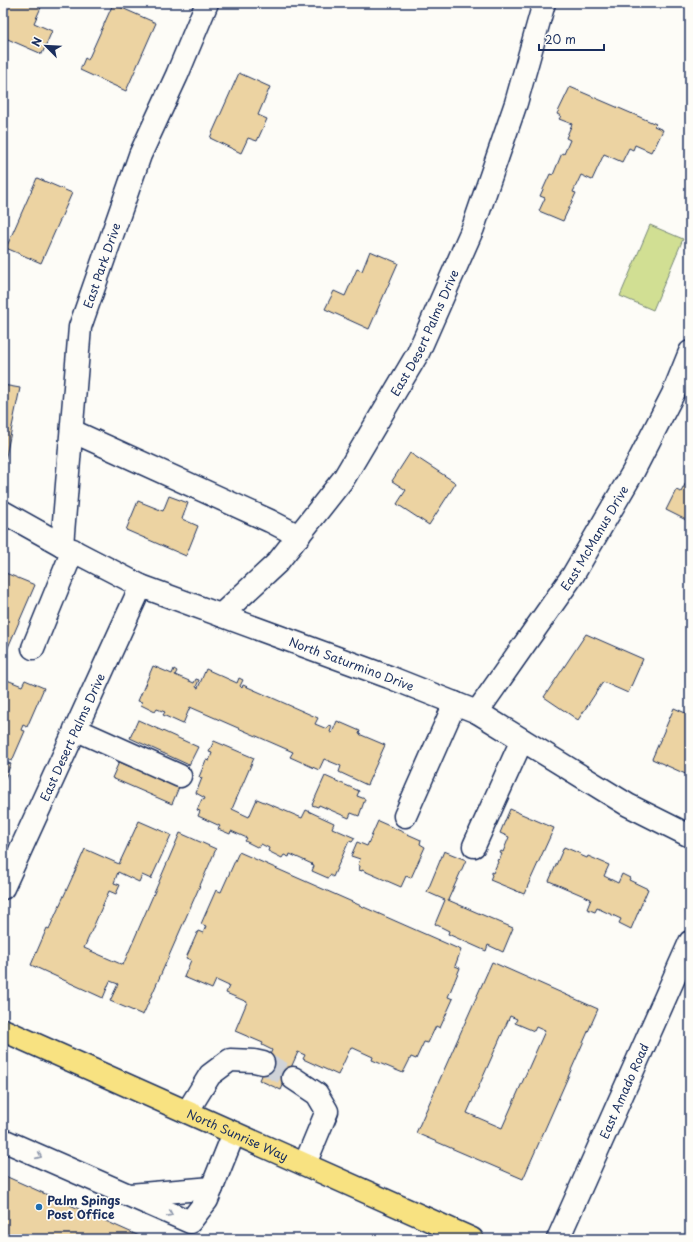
<svg xmlns="http://www.w3.org/2000/svg" width="693" height="1242" font-family="'Playpen Sans',sans-serif">
	<style>
		.green { fill: #d1df93; stroke: #768778 }
		.building { fill: #ecd3a2; stroke: #1b2f5e; fill-rule: evenodd }
		.lines { fill: none; stroke-linecap: round; stroke-linejoin: round }
		.minor-tunnel { stroke: #d0d3d8; stroke-width: 22; stroke-dasharray: 22 11; stroke-linecap: butt }
		.minor-casing { stroke: #1b2f5e; stroke-width: 25 }
		.major-casing { stroke: #1b2f5e; stroke-width: 25 }
		.minor { stroke: #fdfcf7; stroke-width: 22 }
		.major { stroke: #f8e281; stroke-width: 22 }
		.oneway { stroke: #8c96aa }
		.poi-dot { fill: #1f6fb2; stroke: #fdfcf7; stroke-width: 1.5 }
		.labels { text-anchor: middle; dominant-baseline: central; stroke-width: 3.5; stroke-linejoin: round; paint-order: stroke }
		.street-label { font-size: 12px; fill: #1b2f5e; stroke: #fdfcf7 }
		.poi-label { font-size: 12px; font-weight: bold; fill: #1b2f5e; stroke: #fdfcf7; text-anchor: start }
	</style>
	<rect width="100%" height="100%" fill="#fdfcf7"/>
	<filter id="ink" filterUnits="userSpaceOnUse"><feTurbulence type="fractalNoise" baseFrequency=".025" numOctaves="2"/><feDisplacementMap in="SourceGraphic" scale="8" xChannelSelector="R" yChannelSelector="G"/><feConvolveMatrix kernelMatrix="1 2 1 2 8 2 1 2 1" color-interpolation-filters="sRGB"/></filter>
	<g filter="url(#ink)">
		<path class="green" d="M650 225 683 239 653 310 620 296Z"/>
		<g class="building">
			<path d="M3 3H43L34 23 52 31 42 54 3 37Z"/>
			<path d="M113 4 156 23 126 91 80 70 85 58 88 60Z"/>
			<path d="M239 73 270 87 258 115 267 119 257 141 248 138 241 153 210 138Z"/>
			<path d="M570 87 656 124 654 126 663 130 654 149 653 148 651 152 635 145 633 150 629 148 622 162 604 154 592 180 581 175 573 192 576 193 563 221 539 211 545 198 540 196 550 174 553 175 562 153 564 154 570 140 566 138 572 124 559 119 561 116 557 114Z"/>
			<path d="M37 178 72 193 41 263 6 248Z"/>
			<path d="M370 251 398 263 369 329 325 309 334 291 345 296 357 269 362 271Z"/>
			<path d="M3 385 20 388 5 461 3 460Z"/>
			<path d="M410 453 456 483 429 525 397 504 406 490 392 481Z"/>
			<path d="M690 475V522L666 510 676 490 681 492Z"/>
			<path d="M169 496 188 503 182 519 198 526 186 556 126 530 138 501 163 511Z"/>
			<path d="M3 572 35 585 6 652 3 650Z"/>
			<path d="M586 634 643 659 628 693 603 682 578 720 544 697Z"/>
			<path d="M153 666 172 674 174 669 177 671 175 675 194 683 196 679 199 680 196 687 198 688 206 669 237 683 239 678 243 680 240 686 242 688 243 685 318 718 315 724 327 729 329 725 332 726 330 732 332 733 337 721 360 731 359 734 385 745 367 785 339 772 341 766 324 759 319 770 290 757 293 752 190 707 183 724 163 715 165 712 157 709 155 712 141 705 142 702 138 701Z"/>
			<path d="M7 680 22 686 25 680 44 688 27 727 23 725 21 730 25 731 12 761 8 759 6 762 11 764 3 783V689Z"/>
			<path d="M674 708 690 715V776L652 759Z"/>
			<path d="M138 720 198 747 189 765 130 738Z"/>
			<path d="M214 741 254 758 232 809 249 817 257 799 302 818 306 810 334 823 332 828 355 838 352 842 349 841 333 877 330 875 328 878 312 871 314 866 311 865 312 864 290 854 289 857 284 855 282 858 268 851 269 848 261 844 259 848 245 841 247 838 231 831 230 834 218 829 220 826 198 816 200 811 197 810 202 799 204 800 205 798 196 793 202 778 199 777 206 760 209 761 212 753 209 752Z"/>
			<path d="M119 762 179 787 172 804 112 778Z"/>
			<path d="M325 776 359 791 357 796 365 799 359 816 351 813 349 818 319 805 318 807 312 805Z"/>
			<path d="M510 809 554 828 524 894 490 880 492 875 491 874V872L493 873 498 862 497 861 498 859 499 860 502 854 500 853 501 851 503 852 509 837 500 833Z"/>
			<path d="M139 821 171 835 151 879 142 875 139 882 118 872 114 883 120 885 116 894 109 891 84 948 123 965 180 833 216 849 143 1015 110 1001 118 984 110 981 103 998 31 965 47 928 49 929 85 849 119 864Z"/>
			<path d="M378 821 421 840 420 844 425 847 411 878 406 876 401 887 362 870V871L359 870 360 866 358 865 360 859 351 856 357 842 367 846Z"/>
			<path d="M564 847 581 854 580 855 587 858 588 856 609 865 604 876 618 883 622 874 630 878 629 880 648 889 631 929 619 923 621 919 597 908 595 912 587 909 591 899 549 881Z"/>
			<path d="M444 851 466 860 448 900 513 928 503 952 488 945 486 951 448 934 449 931 435 924 445 900 427 892Z"/>
			<path d="M239 852 461 950 455 966 460 968 448 997 453 999 440 1028 436 1026 428 1043 424 1042 416 1059 411 1057 403 1073 372 1060 373 1057 351 1047 338 1075 303 1059 305 1055 298 1052 281 1090 259 1080 272 1050 262 1045 263 1043 235 1031 247 1002 226 993 229 986 216 980 212 989 184 977 191 960 186 958 198 931 203 933 206 926 201 924 216 890 221 892Z"/>
			<path d="M492 962 598 1009 523 1179 416 1133ZM510 1016 517 1019 515 1023 534 1031 536 1027 545 1031 502 1128 467 1113Z"/>
			<path d="M3 1175 146 1239H3Z"/>
		</g>
		<g class="lines">
			<path class="minor-tunnel" d="M263 1063 293 1078"/>
			<defs>
				<g id="minor">
					<path d="M72 431 270 521 299 536"/>
					<path id="s1" d="M3 512 62 545 141 586 389 677 477 712 628 805 690 836"/>
					<path id="s2" d="M62 545 80 327 140 155 177 75 207 3"/>
					<path id="s3" d="M221 615 277 563 344 478 418 353 473 228 516 103 544 3"/>
					<path d="M33 648 73 550"/>
					<path id="s4" d="M477 712 573 575 633 472 673 394 690 352"/>
					<path d="M75 729 180 776"/>
					<path d="M405 816 455 703"/>
					<path d="M474 846 522 740"/>
					<path id="s5" d="M3 888 141 586"/>
					<path d="M293 1078 317 1094 327 1111 305 1164"/>
					<path d="M187 1112 210 1075 230 1060 254 1061 263 1063"/>
					<path d="M3 1140 190 1222 207 1200 234 1133"/>
					<path d="M130 1195 212 1188"/>
					<path id="s6" d="M558 1239 690 942"/>
				</g>
				<g id="major">
					<path id="s7" d="M3 1030 472 1239"/>
				</g>
			</defs>
			<use href="#minor" class="minor-casing"/>
			<use href="#major" class="major-casing"/>
			<use href="#minor" class="minor"/>
			<use href="#major" class="major"/>
		</g>
		<defs><path id="oneway-chevron" d="M-2-3.5L2.5 0L-2 3.5" fill="none" stroke-width="1.6" stroke-linecap="round" stroke-linejoin="round"/></defs>
		<g class="oneway">
			<use href="#oneway-chevron" transform="translate(39 1156) rotate(24)"/>
			<use href="#oneway-chevron" transform="translate(170 1214) rotate(24)"/>
		</g>
	</g>
	<circle class="poi-dot" cx="39" cy="1207" r="4"/>
	<g class="labels">
		<g class="street-label">
			<text stroke="none"><textPath href="#s2" startOffset="284">East Park Drive</textPath></text>
			<text stroke="none"><textPath href="#s3" startOffset="351">East Desert Palms Drive</textPath></text>
			<text stroke="none"><textPath href="#s4" startOffset="210">East McManus Drive</textPath></text>
			<text stroke="none"><textPath href="#s1" startOffset="381">North Saturmino Drive</textPath></text>
			<text stroke="none"><textPath href="#s5" startOffset="166">East Desert Palms Drive</textPath></text>
			<text stroke="none"><textPath href="#s6" startOffset="162">East Amado Road</textPath></text>
			<text stroke="none"><textPath href="#s7" startOffset="257">North Sunrise Way</textPath></text>
		</g>
		<g class="poi-label">
			<text x="47" y="1200">Palm Spings<tspan x="47" dy="14">Post Office</tspan></text>
		</g>
	</g>
	<rect width="693" height="1242" fill="none" stroke="#fdfcf7" stroke-width="16"/>
	<rect x="8" y="8" width="677" height="1226" fill="none" stroke="#1b2f5e" stroke-width="1.5" filter="url(#ink)"/>
	<g transform="translate(46 46) rotate(294)" stroke="#fdfcf7" stroke-width="3" paint-order="stroke">
	<path d="M0-3L7 15L0 10L-7 15Z" fill="#1b2f5e"/>
	<text y="-6" font-size="11" font-weight="bold" text-anchor="middle" fill="#1b2f5e">N</text>
	</g>
	<path d="M539 44v6h65v-6" fill="none" stroke="#1b2f5e" stroke-width="2"/>
	<text x="545" y="44" font-size="12" fill="#1b2f5e" stroke="#fdfcf7" stroke-width="3" paint-order="stroke">20 m</text>
</svg>
